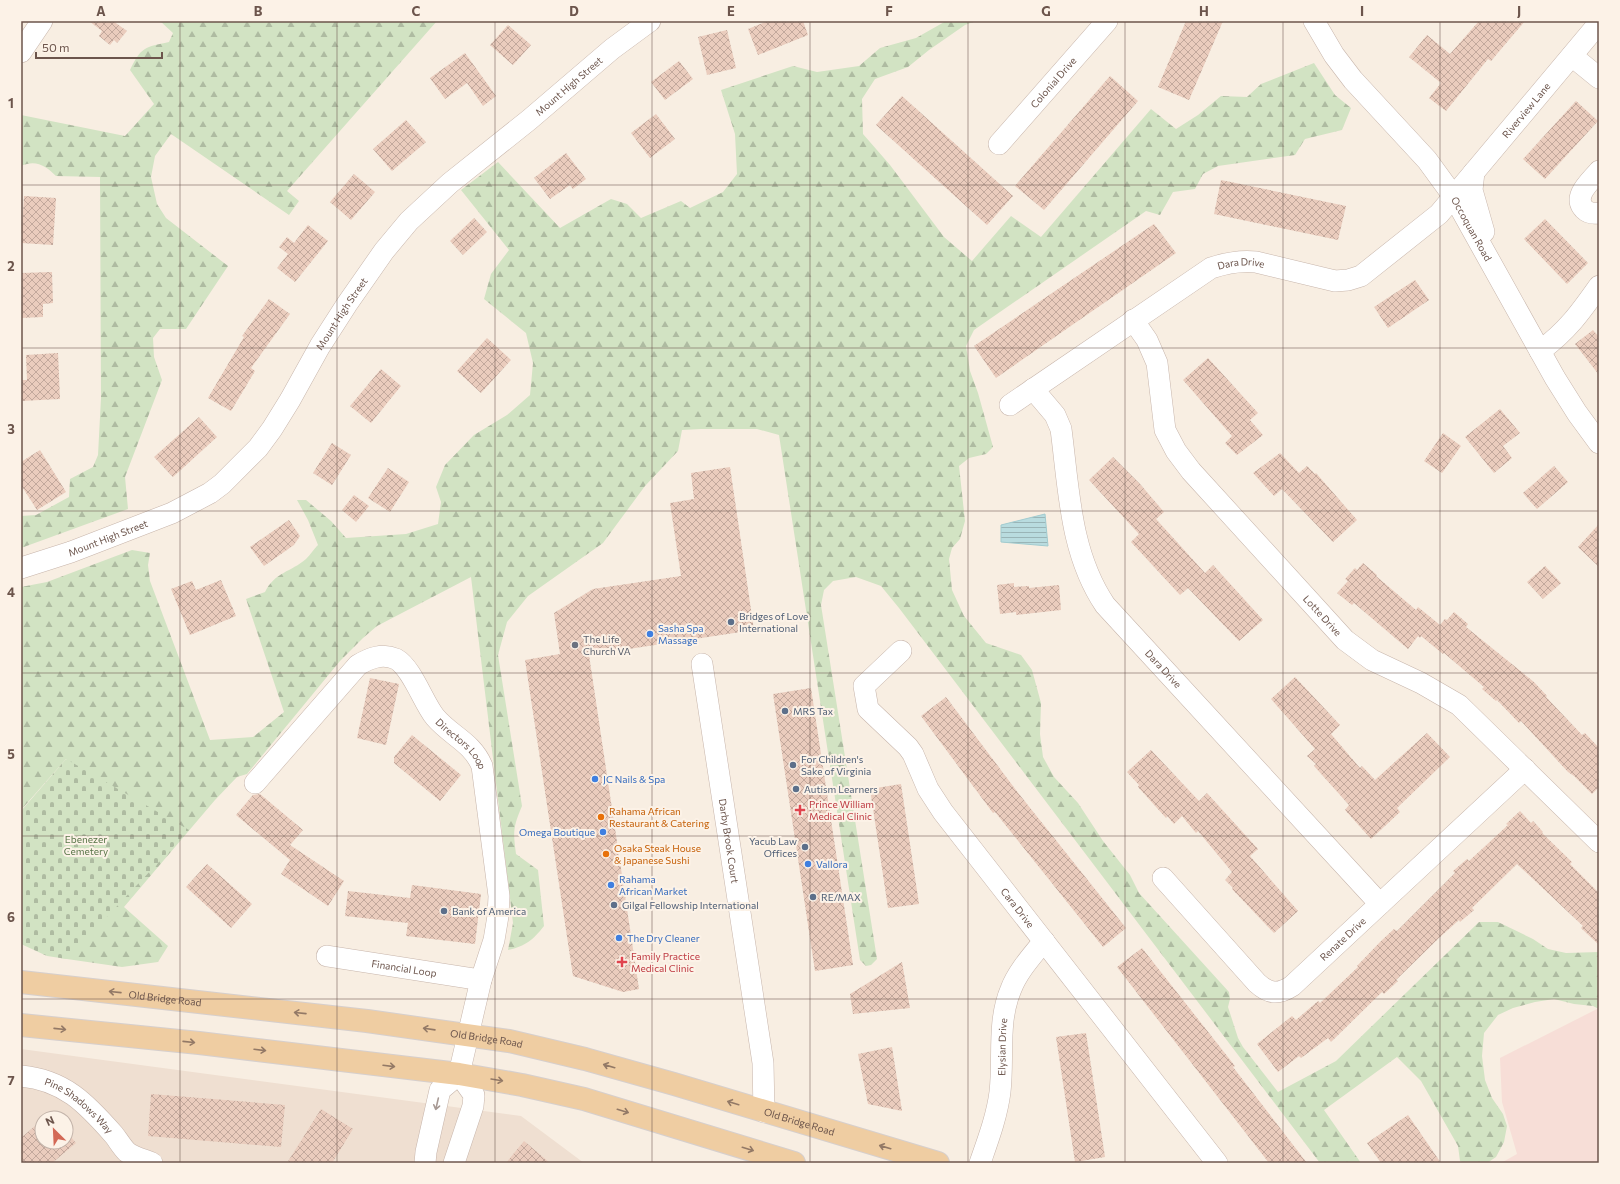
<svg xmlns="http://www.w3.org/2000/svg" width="1620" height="1184" font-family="Commissioner,sans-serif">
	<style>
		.residential { fill: #efdfd1; fill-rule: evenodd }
		.commercial { fill: #f7ded7 }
		.forest { fill: url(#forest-firs) }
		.cemetery { fill: url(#cemetery-stones) }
		.water { fill: url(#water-rules); stroke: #a1cbcf }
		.building { fill: url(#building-cross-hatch) }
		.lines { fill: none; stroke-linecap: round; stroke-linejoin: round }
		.minor-casing { stroke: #c7b5ab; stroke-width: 22 }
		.major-casing { stroke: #d6cfcd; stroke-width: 24 }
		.minor { stroke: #fff; stroke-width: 21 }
		.major { stroke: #efcda2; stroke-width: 22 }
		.oneway { stroke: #937966 }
		.oneway2 { stroke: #a79994 }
		.grid { fill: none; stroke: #6c554c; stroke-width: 1; stroke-opacity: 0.55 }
		.service-dot { fill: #5c6f8a; stroke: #fcf2e7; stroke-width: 1.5 }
		.shop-dot { fill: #3f7fe0; stroke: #fcf2e7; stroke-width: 1.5 }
		.worship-dot { fill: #6b7280; stroke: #fcf2e7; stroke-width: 1.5 }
		.health-dot { fill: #e0444e; stroke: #fcf2e7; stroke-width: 1.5 }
		.food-dot { fill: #e8710a; stroke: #fcf2e7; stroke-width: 1.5 }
		.labels { text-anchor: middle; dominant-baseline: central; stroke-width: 4; stroke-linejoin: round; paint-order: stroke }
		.street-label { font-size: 10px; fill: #6c554c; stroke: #fcf2e7 }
		.service-label { font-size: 10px; fill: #4e5e75; stroke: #fcf2e7; text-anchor: start }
		.shop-label { font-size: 10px; fill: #366cbe; stroke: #fcf2e7; text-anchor: start }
		.worship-label { font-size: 10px; fill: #5b616d; stroke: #fcf2e7; text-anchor: start }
		.health-label { font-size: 10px; fill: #be3a42; stroke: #fcf2e7; text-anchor: start }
		.food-label { font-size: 10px; fill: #c56008; stroke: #fcf2e7; text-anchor: start }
		.park-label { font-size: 10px; fill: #597649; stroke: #fcf2e7 }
		.neatline { fill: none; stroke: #6c554c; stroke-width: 1.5 }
		.grid-label { font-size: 13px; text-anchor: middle; font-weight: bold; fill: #6c554c }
	</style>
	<defs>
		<pattern id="forest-firs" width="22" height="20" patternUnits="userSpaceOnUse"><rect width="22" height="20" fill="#d2e3c3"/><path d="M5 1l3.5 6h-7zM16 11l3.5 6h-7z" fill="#aebba1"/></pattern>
		<pattern id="cemetery-stones" width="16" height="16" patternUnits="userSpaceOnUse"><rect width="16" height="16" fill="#d2e3c3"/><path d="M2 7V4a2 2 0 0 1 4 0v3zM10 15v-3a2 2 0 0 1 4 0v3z" fill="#aebba1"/></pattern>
		<pattern id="water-rules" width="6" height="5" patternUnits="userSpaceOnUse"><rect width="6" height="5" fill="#b9dcdf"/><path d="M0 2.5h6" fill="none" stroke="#9ab5b7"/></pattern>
		<pattern id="building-cross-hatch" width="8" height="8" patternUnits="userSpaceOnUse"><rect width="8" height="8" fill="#eaccbd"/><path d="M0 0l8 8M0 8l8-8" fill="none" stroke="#c2a89c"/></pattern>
	</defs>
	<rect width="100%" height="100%" fill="#f8eee2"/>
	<path class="residential" d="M21 1049 521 1116 584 1163H21ZM42 1118H66V1142H42Z"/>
	<path class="commercial" d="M1599 1008V1163H1501L1517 1154 1502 1102 1500 1058Z"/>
	<g class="forest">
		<path d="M160 21H437L287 191 299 201 289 215 171 134 155 156 151 177 157 204 166 218 228 266 186 329H160L153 338 154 357 162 380 125 477 128 509 21 548V516L36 515 69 497 70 479 93 467 98 455 101 398 100 177 56 176C46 166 36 159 21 166V115L125 136 154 104 130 70C141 47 145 47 169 42L173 33Z"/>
		<path d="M946 21H976L965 25 929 50 908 67 875 79 862 99 863 134 890 165 944 237 972 261 1011 216 1041 237 1151 109 1176 129 1198 115 1221 96 1247 97 1261 84 1314 63 1335 95 1351 108 1342 130 1305 139 1295 155 1218 166 1203 174 1195 189 1173 192 1160 215 1146 211 974 330 966 346 970 371 978 393 993 447 986 454 969 458 959 466 965 521 960 539 952 548 949 559 952 590 964 616 986 643 1021 655 1032 670 1041 703 1040 734 1043 757 1054 777 1078 803 1103 841 1130 875 1139 893 1229 992 1230 999 1228 1007 1238 1038 1243 1047 1278 1092 1336 1061 1479 922H1498L1533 939 1548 949 1566 953 1599 952V1009L1593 1006 1574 1004 1554 999 1535 1002 1513 1008 1498 1015 1484 1033 1482 1056 1485 1080 1492 1098 1503 1114 1507 1126 1504 1142 1496 1157 1487 1163H1464L1460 1161 1458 1146 1421 1081 1397 1057 1324 1110 1361 1163H1320L899 608 881 586 856 577 833 581 824 590 821 605 877 959 871 965 866 966 860 960 779 435 757 429H701L682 430 678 451 645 486 603 543 528 596 507 622 498 655 522 806C513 827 513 832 516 854L538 870 544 926C533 940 526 946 508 950L513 923 471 577 377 626 363 638 340 661 247 774 237 777 215 800 124 907 168 946 158 962 122 967 60 958 42 945 94 783 66 759 21 810V587L47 582 132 550 150 553 148 565 150 581 210 740 253 737 284 712 246 599 265 592C275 572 291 572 306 559 310 555 314 549 318 545L308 520 297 500H306L331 521 346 538 406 534 438 524 441 502 436 487 445 465 474 435 507 415 530 395 533 363 526 333 484 299 491 274 509 250 461 190 498 162 560 228 611 199 627 204 641 218 681 201 690 208 723 192 737 174 735 134 721 90 793 66 817 72 859 66 880 48 916 38Z"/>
	</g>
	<path class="cemetery" d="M66 759 189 830 67 959 47 956 21 944V811Z"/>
	<path class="water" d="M1045 514 1048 546 1001 542V525Z"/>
	<g class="building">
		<path d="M89 21H113L127 31 117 43 114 40 110 45 99 36 102 31Z"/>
		<path d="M768 21H803L808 35 758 55 748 29Z"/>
		<path d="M1186 21H1223L1189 100 1158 87Z"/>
		<path d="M1479 21H1525L1491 61 1488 59 1446 111 1429 98 1441 83 1409 57 1427 35 1450 54Z"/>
		<path d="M508 25 531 45 513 65 490 45Z"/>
		<path d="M727 30 736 68 707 75 698 37Z"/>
		<path d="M465 53 496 96 483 106 467 83 445 99 430 78Z"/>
		<path d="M679 61 693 79 665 100 651 82Z"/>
		<path d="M1110 76 1138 101 1044 210 1015 186Z"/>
		<path d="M902 96 1013 196 987 225 876 125Z"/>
		<path d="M1576 101 1598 121 1545 179 1523 159Z"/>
		<path d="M656 114 675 139 650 158 631 133Z"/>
		<path d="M406 120 426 142 392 171 373 149Z"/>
		<path d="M566 153 586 179 573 189 570 185 550 199 534 178Z"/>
		<path d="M354 174 375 192 351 220 330 202Z"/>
		<path d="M1221 180 1346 206 1338 240 1214 214Z"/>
		<path d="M24 196 56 198 53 245 21 243Z"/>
		<path d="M474 218 487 232 463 255 450 241Z"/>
		<path d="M1545 219 1588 263 1567 284 1524 239Z"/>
		<path d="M1154 224 1176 253 996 378 974 346Z"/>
		<path d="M308 225 328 241 295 282 277 268 288 254 279 247 287 237 294 243Z"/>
		<path d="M52 272 53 303 43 304V317L21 318V273Z"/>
		<path d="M1415 280 1429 300 1388 328 1374 307Z"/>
		<path d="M269 299 290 314 251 368 255 371 231 411 208 398 244 337 242 336Z"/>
		<path d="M1593 330 1599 337V375L1575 344Z"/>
		<path d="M487 338 511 360 481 393 457 371Z"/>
		<path d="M58 353 60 399 21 401V380H27L26 355Z"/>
		<path d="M1208 358 1258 413 1250 420 1263 435 1237 455 1225 443 1232 436 1183 380Z"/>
		<path d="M381 369 401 386 371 423 350 406Z"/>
		<path d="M1500 409 1520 433 1503 446 1512 458 1494 473 1465 437Z"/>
		<path d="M199 417 217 437 173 477 154 457Z"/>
		<path d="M1443 433 1461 446 1442 473 1424 461Z"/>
		<path d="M332 443 351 455 332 485 313 473Z"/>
		<path d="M40 450 66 492 37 510 21 485V462Z"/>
		<path d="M1280 453 1299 473 1307 466 1315 474 1316 473 1357 520 1333 542 1282 489 1274 496 1253 473Z"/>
		<path d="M1113 457 1140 484 1164 512 1156 519 1186 552 1205 573 1213 565 1263 620 1239 641 1188 588 1180 595 1131 542 1139 534 1089 480Z"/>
		<path d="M1554 466 1568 482 1537 509 1523 493Z"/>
		<path d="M730 467 754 630 589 655 639 989 623 992 573 976 525 660 560 654 554 613 593 589 681 576 670 503 694 499 691 473Z"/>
		<path d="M388 468 409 482 390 512 368 498Z"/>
		<path d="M354 495 369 506 356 522 342 510Z"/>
		<path d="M289 520 300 536 294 545 264 566 250 547Z"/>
		<path d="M1599 524V567L1578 547Z"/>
		<path d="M1363 563 1377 575 1376 576 1416 610 1418 607 1440 625 1445 619 1447 620 1454 612 1468 624 1466 627 1534 682 1547 696 1546 697 1582 735 1585 733 1599 748V787L1592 794 1574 776 1568 772 1521 721 1519 723 1497 700 1496 701 1482 689 1484 687 1444 653 1443 654 1421 636 1420 638 1418 636 1408 649 1354 603 1352 605 1337 593 1348 581 1345 579 1355 568 1357 570Z"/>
		<path d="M1545 566 1561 583 1543 599 1527 582Z"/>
		<path d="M221 580 236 616 190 635 171 589 192 581 196 590Z"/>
		<path d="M1014 583V587L1029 586V588L1059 585 1061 610 1016 615V612L1000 614 997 585Z"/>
		<path d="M1295 677 1340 725 1331 734 1360 768 1362 766 1375 780 1427 733 1450 757 1397 808 1400 812 1371 839 1345 810 1349 805 1314 766 1316 764 1307 756 1315 749 1271 699Z"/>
		<path d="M370 678 399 684 386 745 357 738Z"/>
		<path d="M811 688 853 965 815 971 773 694Z"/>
		<path d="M946 697 1019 794 1126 928 1103 947 995 812 993 813 921 716Z"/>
		<path d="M412 735 461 775 440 801 394 763V757Z"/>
		<path d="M1151 750 1199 801 1207 793 1258 849 1250 856 1298 911 1274 933 1232 889 1233 888 1225 880 1232 872 1198 831 1196 833 1182 816 1174 824 1167 816 1166 818 1138 787 1139 785 1127 772Z"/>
		<path d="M901 784 919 904 888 908 870 789Z"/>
		<path d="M260 794 303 830 290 845 344 881 328 906 281 874 290 860 236 815 253 795Z"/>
		<path d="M1520 811 1531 823 1533 821 1543 832 1542 833 1572 862 1570 864 1599 893V945L1581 928 1583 926 1517 864 1472 908 1474 910 1460 922 1459 920 1439 938 1396 980 1398 981 1384 994 1382 992 1331 1042 1328 1038 1301 1058 1299 1056 1278 1072 1257 1044 1292 1016 1296 1020 1318 1001 1320 1003 1358 967 1357 966 1381 941 1394 929 1397 931 1455 873 1453 871 1467 859 1469 861 1508 825 1506 824Z"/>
		<path d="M207 864 252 904 231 928 186 887Z"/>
		<path d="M412 885 481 894 475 944 406 936 408 923 345 916 348 891 410 898Z"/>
		<path d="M1142 948 1235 1066 1233 1067 1307 1163H1269L1117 967Z"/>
		<path d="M902 962 910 1008 853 1014 850 994Z"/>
		<path d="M1086 1033 1105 1157 1075 1162 1056 1037Z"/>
		<path d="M892 1047 902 1111 868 1104 858 1054Z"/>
		<path d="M151 1094 285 1105 281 1147 148 1136Z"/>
		<path d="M321 1109 353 1129 332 1163H287Z"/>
		<path d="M1408 1115 1441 1163H1381L1367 1143Z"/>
		<path d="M42 1120V1142H66V1131L76 1143 52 1163H21V1138Z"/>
		<path d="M524 1141 550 1163H506Z"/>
	</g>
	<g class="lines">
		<defs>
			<g id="minor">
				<path id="s1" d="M1314 21 1334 55 1353 80 1427 160 1454 197 1555 378 1577 413 1599 443"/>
				<path d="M21 52 42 21"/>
				<path d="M1572 56 1599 78"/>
				<path id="s2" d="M999 144 1107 21"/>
				<path d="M1599 171C1591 181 1572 196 1584 209 1588 213 1593 214 1599 213"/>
				<path d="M1474 172 1472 190 1484 232"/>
				<path id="s3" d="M1133 320 1147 340 1157 363 1165 430 1176 451 1191 471 1345 640 1372 660 1421 683 1459 705 1599 842"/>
				<path d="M1540 351C1567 331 1580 313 1599 286"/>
				<path id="s4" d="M1033 389 1055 415 1061 429C1069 490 1070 553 1105 605L1380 904"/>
				<path id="s5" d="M1010 405 1211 268C1226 263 1240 260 1256 262L1335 281 1348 280 1361 276 1439 214 1599 23"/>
				<path id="s6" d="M21 568 71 552 172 513 210 493 222 484 258 448 272 429 290 400 320 346 347 304 384 251 409 221 450 183 529 120 612 49 650 21"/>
				<path id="s7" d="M901 651 864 686 868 709 908 747 913 754 928 789 943 812 1217 1163"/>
				<path id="s8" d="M702 664 763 1063 764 1112"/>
				<path id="s9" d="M255 783 358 665C370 658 382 653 396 659 412 668 423 702 435 717 451 736 472 742 482 766L499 896 498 916 494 940 481 980 459 1074 440 1090 426 1152 425 1163"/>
				<path id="s10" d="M1163 878 1257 983C1269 994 1278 995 1292 986L1525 769"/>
				<path id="s11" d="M327 956 481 980"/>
				<path id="s12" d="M21 1076C64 1080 86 1103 114 1135 118 1140 122 1147 127 1152 133 1157 145 1160 152 1163"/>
				<path d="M454 1163 473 1106 474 1095 459 1074"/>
				<path id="s13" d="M980 1163C988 1140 997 1116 1000 1092 1004 1057 997 1022 1011 989 1018 971 1032 956 1044 941"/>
			</g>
			<g id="major">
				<path id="s14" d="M21 982 367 1021 509 1041 585 1059 674 1084 938 1163"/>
				<path d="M21 1025 199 1043 459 1074 522 1085 584 1099 794 1163"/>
			</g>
		</defs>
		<use href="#minor" class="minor-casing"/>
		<use href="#major" class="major-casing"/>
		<use href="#minor" class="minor"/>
		<use href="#major" class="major"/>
	</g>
	<defs><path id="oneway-shaft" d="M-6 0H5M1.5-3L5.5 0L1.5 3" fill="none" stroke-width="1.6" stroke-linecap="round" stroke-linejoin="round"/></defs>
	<g class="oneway">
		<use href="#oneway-shaft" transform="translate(115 992) rotate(-174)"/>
		<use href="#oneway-shaft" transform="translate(300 1013) rotate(-174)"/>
		<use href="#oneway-shaft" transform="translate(60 1029) rotate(6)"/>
		<use href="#oneway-shaft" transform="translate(429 1029) rotate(-172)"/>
		<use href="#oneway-shaft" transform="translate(189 1042) rotate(6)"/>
		<use href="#oneway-shaft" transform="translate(260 1050) rotate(7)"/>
		<use href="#oneway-shaft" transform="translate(389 1066) rotate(7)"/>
		<use href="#oneway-shaft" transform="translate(609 1066) rotate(-164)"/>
		<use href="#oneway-shaft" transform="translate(497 1080) rotate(9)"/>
		<use href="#oneway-shaft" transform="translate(733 1103) rotate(-163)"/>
		<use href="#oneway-shaft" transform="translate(623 1111) rotate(17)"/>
		<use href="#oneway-shaft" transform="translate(885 1147) rotate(-164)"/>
		<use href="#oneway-shaft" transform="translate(748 1149) rotate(17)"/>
	</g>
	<use class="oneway2" href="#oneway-shaft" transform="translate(437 1104) rotate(103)"/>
	<path class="grid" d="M180 21V1163M337 21V1163M495 21V1163M652 21V1163M810 21V1163M968 21V1163M1125 21V1163M1283 21V1163M1440 21V1163M21 185H1599M21 348H1599M21 511H1599M21 673H1599M21 836H1599M21 999H1599"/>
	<g class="service-dot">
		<circle cx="731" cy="622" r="4"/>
		<circle cx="785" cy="711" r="4"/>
		<circle cx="793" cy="765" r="4"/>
		<circle cx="796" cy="789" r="4"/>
		<circle cx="805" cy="847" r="4"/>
		<circle cx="813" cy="897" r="4"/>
		<circle cx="614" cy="905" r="4"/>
		<circle cx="444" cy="911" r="4"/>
	</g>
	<g class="shop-dot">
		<circle cx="650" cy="634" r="4"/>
		<circle cx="595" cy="779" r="4"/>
		<circle cx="603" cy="832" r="4"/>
		<circle cx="808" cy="864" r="4"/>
		<circle cx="611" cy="885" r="4"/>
		<circle cx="619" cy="938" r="4"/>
	</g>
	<circle class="worship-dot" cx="575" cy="645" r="4"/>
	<g class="health-dot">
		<path d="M798 804h4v4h4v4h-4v4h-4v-4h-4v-4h4z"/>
		<path d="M620 956h4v4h4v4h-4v4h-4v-4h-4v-4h4z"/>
	</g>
	<g class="food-dot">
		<circle cx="601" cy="817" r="4"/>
		<circle cx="606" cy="854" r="4"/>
	</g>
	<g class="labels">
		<g class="street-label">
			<text stroke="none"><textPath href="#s2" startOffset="82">Colonial Drive</textPath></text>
			<text stroke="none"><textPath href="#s6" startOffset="752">Mount High Street</textPath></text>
			<text stroke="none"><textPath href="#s5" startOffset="632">Riverview Lane</textPath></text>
			<text stroke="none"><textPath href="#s1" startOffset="262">Occoquan Road</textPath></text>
			<text stroke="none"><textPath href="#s5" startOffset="274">Dara Drive</textPath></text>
			<text stroke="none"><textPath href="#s6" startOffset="428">Mount High Street</textPath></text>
			<text stroke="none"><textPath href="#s6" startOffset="92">Mount High Street</textPath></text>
			<text stroke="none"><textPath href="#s3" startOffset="361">Lotte Drive</textPath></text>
			<text stroke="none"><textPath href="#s4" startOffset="319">Dara Drive</textPath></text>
			<text stroke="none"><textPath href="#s9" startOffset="305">Directors Loop</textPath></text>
			<text stroke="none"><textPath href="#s8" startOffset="179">Darby Brook Court</textPath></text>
			<text stroke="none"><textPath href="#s7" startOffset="325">Cara Drive</textPath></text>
			<text stroke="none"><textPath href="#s10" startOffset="249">Renate Drive</textPath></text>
			<text stroke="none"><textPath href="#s11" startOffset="78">Financial Loop</textPath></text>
			<text stroke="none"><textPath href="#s14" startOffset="145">Old Bridge Road</textPath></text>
			<text stroke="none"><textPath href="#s14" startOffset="469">Old Bridge Road</textPath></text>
			<text stroke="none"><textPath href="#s13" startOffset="119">Elysian Drive</textPath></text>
			<text stroke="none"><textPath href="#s12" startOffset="67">Pine Shadows Way</textPath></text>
			<text stroke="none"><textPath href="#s14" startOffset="793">Old Bridge Road</textPath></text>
		</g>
		<g class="service-label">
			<text x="739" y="616">Bridges of Love<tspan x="739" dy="12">International</tspan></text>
			<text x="793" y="711">MRS Tax</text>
			<text x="801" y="759">For Children's<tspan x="801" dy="12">Sake of Virginia</tspan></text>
			<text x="804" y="789">Autism Learners</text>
			<text x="797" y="841" text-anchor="end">Yacub Law<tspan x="797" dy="12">Offices</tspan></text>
			<text x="821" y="897">RE/MAX</text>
			<text x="622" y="905">Gilgal Fellowship International</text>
			<text x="452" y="911">Bank of America</text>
		</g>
		<g class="shop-label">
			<text x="658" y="628">Sasha Spa<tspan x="658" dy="12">Massage</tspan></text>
			<text x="603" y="779">JC Nails &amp; Spa</text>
			<text x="595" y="832" text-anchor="end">Omega Boutique</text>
			<text x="816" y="864">Vallora</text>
			<text x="619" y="879">Rahama<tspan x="619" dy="12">African Market</tspan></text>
			<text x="627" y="938">The Dry Cleaner</text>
		</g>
		<g class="worship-label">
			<text x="583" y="639">The Life<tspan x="583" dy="12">Church VA</tspan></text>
		</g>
		<g class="health-label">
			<text x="809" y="804">Prince William<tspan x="809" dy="12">Medical Clinic</tspan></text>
			<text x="631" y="956">Family Practice<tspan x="631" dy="12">Medical Clinic</tspan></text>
		</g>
		<g class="food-label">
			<text x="609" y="811">Rahama African<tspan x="609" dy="12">Restaurant &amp; Catering</tspan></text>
			<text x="614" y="848">Osaka Steak House<tspan x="614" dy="12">&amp; Japanese Sushi</tspan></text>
		</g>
		<g class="park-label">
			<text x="86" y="839">Ebenezer<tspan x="86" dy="12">Cemetery</tspan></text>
		</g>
	</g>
	<rect width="1620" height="1184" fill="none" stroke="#fcf2e7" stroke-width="44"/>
	<g transform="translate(54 1130) rotate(336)"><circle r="19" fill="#fcf2e7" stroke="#c2b3a9"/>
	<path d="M0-3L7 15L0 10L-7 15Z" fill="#d36956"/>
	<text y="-6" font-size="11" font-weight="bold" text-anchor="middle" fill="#6c554c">N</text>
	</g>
	<path d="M36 52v6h126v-6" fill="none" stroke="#6c554c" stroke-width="2"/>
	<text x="42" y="52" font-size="12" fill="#6c554c" stroke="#fcf2e7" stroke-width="3" paint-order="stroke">50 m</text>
	<rect x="22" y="22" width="1576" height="1140" class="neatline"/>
	<g class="grid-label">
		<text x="101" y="16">A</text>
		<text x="258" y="16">B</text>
		<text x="416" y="16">C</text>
		<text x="574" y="16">D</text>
		<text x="731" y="16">E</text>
		<text x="889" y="16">F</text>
		<text x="1046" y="16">G</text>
		<text x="1204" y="16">H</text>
		<text x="1362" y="16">I</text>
		<text x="1519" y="16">J</text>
		<text x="11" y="108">1</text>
		<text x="11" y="271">2</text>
		<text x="11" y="434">3</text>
		<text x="11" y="597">4</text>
		<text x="11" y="759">5</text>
		<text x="11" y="922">6</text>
		<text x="11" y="1085">7</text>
	</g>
</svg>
